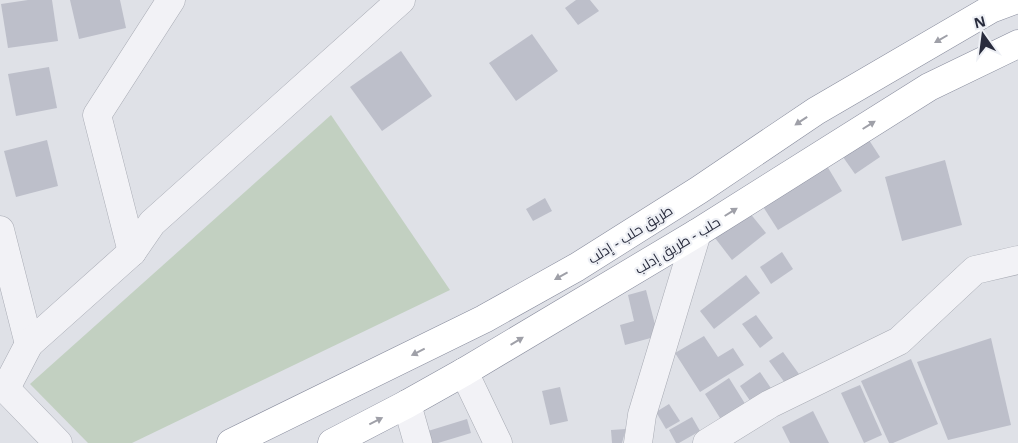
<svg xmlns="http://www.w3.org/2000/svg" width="1018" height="443" font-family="'Open Sans',Cairo,sans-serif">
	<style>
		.green { fill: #c2d0c1 }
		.building { fill: #bdbfca }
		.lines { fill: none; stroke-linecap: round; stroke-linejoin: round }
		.minor-casing { stroke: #a8abb4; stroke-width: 29 }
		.highway-casing { stroke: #888c9d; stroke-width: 29 }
		.minor { stroke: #f2f2f6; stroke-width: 28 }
		.highway { stroke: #fff; stroke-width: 28 }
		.oneway { fill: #9fa0a8 }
		.labels { text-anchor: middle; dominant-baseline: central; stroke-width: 4.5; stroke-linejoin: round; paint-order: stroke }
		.street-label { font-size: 14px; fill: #292c3d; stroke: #eef0f5 }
	</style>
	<rect width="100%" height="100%" fill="#dfe1e7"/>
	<path class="green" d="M331 115 450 290 132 443H88L30 384Z"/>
	<g class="building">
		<path d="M28 0H52L58 41 8 48 1 4Z"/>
		<path d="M70 0H120L126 28 79 39Z"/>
		<path d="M576 0H590L599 11 578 25 565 8Z"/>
		<path d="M532 34 558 71 516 101 489 63Z"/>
		<path d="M401 51 432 96 382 131 350 87Z"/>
		<path d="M49 67 57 108 16 116 8 74Z"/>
		<path d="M47 140 58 186 16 197 4 151Z"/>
		<path d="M869 140 880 157 855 174 843 157Z"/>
		<path d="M945 160 962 225 902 241 885 177Z"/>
		<path d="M827 166 842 191 778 230 762 205Z"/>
		<path d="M545 198 552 211 533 221 526 209Z"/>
		<path d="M749 212 766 233 732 260 715 238Z"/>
		<path d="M782 252 793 269 771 284 760 267Z"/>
		<path d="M746 275 760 293 714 329 700 311Z"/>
		<path d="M646 290 658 336 625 345 620 325 634 321 628 295Z"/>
		<path d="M756 315 773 338 760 348 742 324Z"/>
		<path d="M704 336 718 357 733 348 744 365 700 392 675 353Z"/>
		<path d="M991 338 1011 425 948 440 917 362Z"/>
		<path d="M783 352 799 374 785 383 769 361Z"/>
		<path d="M911 359 938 424 893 443H889L861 381Z"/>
		<path d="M760 372 775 394 755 408 740 386Z"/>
		<path d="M729 378 749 410 725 426 705 394Z"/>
		<path d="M860 385 882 435 864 443 841 393Z"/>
		<path d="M560 387 568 421 550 425 542 391Z"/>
		<path d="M669 404 680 421 666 429 656 412Z"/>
		<path d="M813 411 829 443H790L782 427Z"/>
		<path d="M692 417 700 431 679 443H676L669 430Z"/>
		<path d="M467 419 471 433 438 443H431L428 431Z"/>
		<path d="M626 429 622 443H612L611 430Z"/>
	</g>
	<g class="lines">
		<defs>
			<g id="minor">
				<path d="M0 230 29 344"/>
				<path d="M132 252 97 115 171 0"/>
				<path d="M464 372 498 443"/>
				<path d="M0 383 58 443"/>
				<path d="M5 390 29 344 132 252 152 223 401 0"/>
				<path d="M407 404 418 443"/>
				<path d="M638 443 642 415 697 233"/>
				<path d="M707 443 770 404 899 341 975 270 1018 260"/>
			</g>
			<g id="highway">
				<path d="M231 443 484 319 577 267 699 190 816 111 991 9 1015 0"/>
				<path d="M332 443 407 404 464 372 697 233 929 87 1018 44"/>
			</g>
		</defs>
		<use href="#minor" class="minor-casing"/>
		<use href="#highway" class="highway-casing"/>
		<use href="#minor" class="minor"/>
		<use href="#highway" class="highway"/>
	</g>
	<defs><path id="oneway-solid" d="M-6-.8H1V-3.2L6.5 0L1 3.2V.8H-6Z" transform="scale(1.25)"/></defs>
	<g class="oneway">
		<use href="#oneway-solid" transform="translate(941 39) rotate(150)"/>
		<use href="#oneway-solid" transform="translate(801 121) rotate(146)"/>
		<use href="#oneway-solid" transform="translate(869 125) rotate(-32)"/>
		<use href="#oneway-solid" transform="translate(731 212) rotate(-32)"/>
		<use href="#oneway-solid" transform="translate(561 276) rotate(151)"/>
		<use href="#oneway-solid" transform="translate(517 341) rotate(-31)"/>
		<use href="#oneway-solid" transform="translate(418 352) rotate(153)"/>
		<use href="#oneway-solid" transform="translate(376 421) rotate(-27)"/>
	</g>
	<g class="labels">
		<g class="street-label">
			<text transform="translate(630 234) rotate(-32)">طريق حلب - إدلب</text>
			<text transform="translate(677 245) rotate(-31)">حلب - طريق إدلب</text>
		</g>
	</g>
	<g transform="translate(983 35) rotate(346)" stroke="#eef0f5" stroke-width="4" paint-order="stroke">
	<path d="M0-4L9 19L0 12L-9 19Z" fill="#292c3d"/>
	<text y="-8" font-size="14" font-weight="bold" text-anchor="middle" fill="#292c3d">N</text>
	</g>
</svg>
